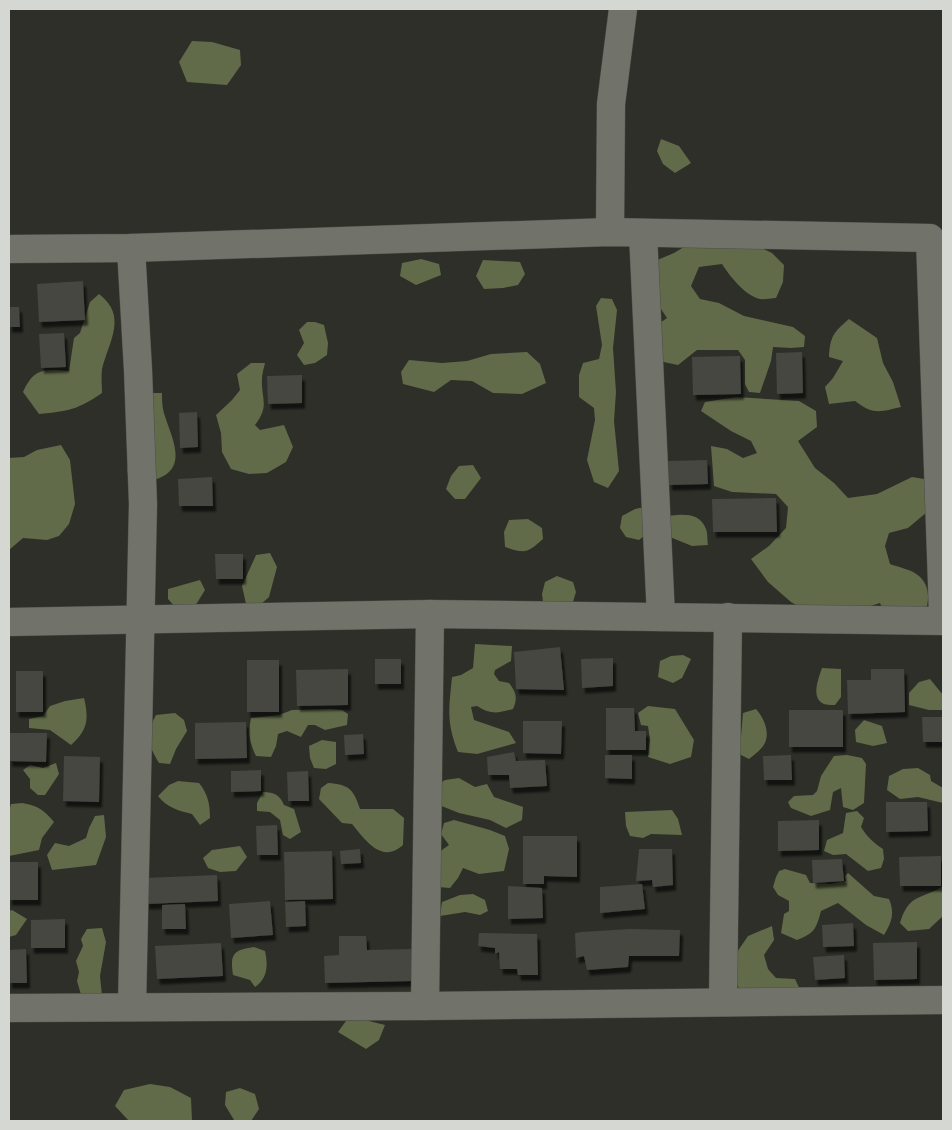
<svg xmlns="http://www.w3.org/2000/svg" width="952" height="1130" font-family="'Source Sans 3',sans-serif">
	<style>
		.forest { fill: #616b49 }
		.building { fill: #454740; filter: url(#shadow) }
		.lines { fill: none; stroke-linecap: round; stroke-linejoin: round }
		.minor-casing { stroke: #4b4d47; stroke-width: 29 }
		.minor { stroke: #71736b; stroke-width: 28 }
	</style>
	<defs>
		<filter id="shadow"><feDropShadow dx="3" dy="5.5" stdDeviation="1" flood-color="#0009"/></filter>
	</defs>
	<rect width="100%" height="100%" fill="#2d2f28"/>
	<g class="forest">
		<path d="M192 41 212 42 240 50 241 65 227 85 187 82 179 62Z"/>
		<path d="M661 139 679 146 691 163 675 173 663 164 657 151Z"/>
		<path d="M745 240 772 253 784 265 783 282 776 298C771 298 764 300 760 299 745 296 729 275 722 264L699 267 691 286 700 299 719 303 744 316 793 327 805 336 804 347 791 348 773 347 771 361 760 393 749 392 745 384V360L738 350H697L678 365 644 358 651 329 667 318 659 306 655 261 674 253 692 242Z"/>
		<path d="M421 259 439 264 441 275 416 285 400 276 402 263Z"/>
		<path d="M483 260 520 262 525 274 518 285 503 288 484 289 476 276Z"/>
		<path d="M99 294C128 316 109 341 102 369 101 377 102 386 102 393 77 410 69 411 39 414L23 392C34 368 44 369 69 371L74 338 80 333 90 302Z"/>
		<path d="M601 298 612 299 617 310 613 348 616 392 614 421 619 471 608 488 594 482 587 460 595 420 594 408 579 397V375L583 363 599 359 602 345 596 306Z"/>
		<path d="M849 319 877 338 883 363 893 382 901 407C880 412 873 415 855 401L829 404 825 387 833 378 843 361 829 357C830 336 834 332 849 319Z"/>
		<path d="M307 322H315L324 325 328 343 327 355 315 363 304 365 297 355 304 343 299 330Z"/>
		<path d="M527 352 540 364 546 383 522 394 493 393 472 381 451 380 434 392 403 384 401 372 409 360 442 363 467 361 491 354Z"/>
		<path d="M251 363H265C264 368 262 373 262 379 261 400 270 405 255 425L260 430 284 425 293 447 286 462 267 473 249 474 231 469 222 452 221 433 216 415 232 400 240 390 237 374Z"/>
		<path d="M146 393H162C162 398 162 404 163 409 168 432 192 467 157 479 151 481 144 480 138 481L127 472 129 442Z"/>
		<path d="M736 397 799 401 816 411 817 427 798 441 815 468 834 483 848 498 877 494 912 477 930 480 933 507 908 528 889 533 885 546 890 564C898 567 913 570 919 576 936 591 925 614 919 631L904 635 886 617 880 603 823 621 791 602 768 582 751 559 769 546 786 528 788 507 776 494 732 492 714 486 711 446 727 449 743 458 757 453 751 441 731 431 701 411 705 402Z"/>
		<path d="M61 445 70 460 75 504 69 524 59 536 47 540 23 538 9 550V458L24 457 37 450Z"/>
		<path d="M473 465 481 478 465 499H455L446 489 451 476 459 466Z"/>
		<path d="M653 505 668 516C682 514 700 512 706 529 708 534 707 540 708 545L692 546 660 533 649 532 639 540 626 537 620 528 622 516 635 509Z"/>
		<path d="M528 519 542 528 543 539C527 553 526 554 505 547L504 532 509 520Z"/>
		<path d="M270 553 277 567 269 597 260 605 246 604 242 586 256 555Z"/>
		<path d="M557 576 573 582 576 592 572 605 543 602 542 594 545 582Z"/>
		<path d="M200 580 205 590 197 603 189 610 177 609 168 599V589Z"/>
		<path d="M475 644 512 646 511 661 495 670 494 674 499 681 509 683C516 692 518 698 513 709 498 713 491 715 477 706L471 707 474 720 509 732 516 743 477 754 458 752C446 721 449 709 452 677L461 675 473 668Z"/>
		<path d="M683 655 691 659 682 678 673 683 658 677 660 661 671 656Z"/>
		<path d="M822 668 841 669V697L835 705C831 705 825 705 822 703 811 696 819 677 822 668Z"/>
		<path d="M930 679 943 695V710H929L909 705V693L919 682Z"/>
		<path d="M84 698C89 719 88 730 71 745L50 730 29 728V719L43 716 50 706 65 701Z"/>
		<path d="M648 706 675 709 694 740 691 757 670 764 648 757 650 740 648 726 641 725 638 713Z"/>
		<path d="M330 709 342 710 348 714 347 725 325 730 315 725H308L301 737 287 731 278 734 276 746 271 757 256 756C249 741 248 734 251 718L279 715 292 710Z"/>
		<path d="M756 709C763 717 769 729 766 740 764 748 755 754 749 759L737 753 741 736 743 713Z"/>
		<path d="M175 713 184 720 187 731 176 749 170 764 159 763C147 742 145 736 156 715Z"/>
		<path d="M864 720 882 726 887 743 873 746 856 742 855 730Z"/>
		<path d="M322 740 336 742V764L326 769 314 768 310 758 309 746Z"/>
		<path d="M847 755 862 758 866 764 864 803 853 810 843 807 841 788 833 792 830 810 811 816 791 808 788 802 794 796 813 795 817 791 821 776 834 756Z"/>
		<path d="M56 763 59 774 45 795H38L30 788V779L23 770 30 765 43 768Z"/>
		<path d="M918 768 930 775 931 781 943 788V803L918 797 900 799 887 790 889 776 903 769Z"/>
		<path d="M459 778 475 787 487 784 494 797 523 807 522 820 506 828 490 820 459 813 439 805 437 785 445 780Z"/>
		<path d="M178 781 199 783C208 794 210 804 210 818L200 825 192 814C179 811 166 807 158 796L169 785Z"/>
		<path d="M328 783C349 784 354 790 360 809H393L404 818 403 845C382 864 366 841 352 824L342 823 319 799 321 788Z"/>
		<path d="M263 792C274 792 280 795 284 805L294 809 301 832 290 839 283 835 280 820 270 812 257 811V803Z"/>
		<path d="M22 803C37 805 44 810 54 822L42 838 39 850 9 856V812L11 804Z"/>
		<path d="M672 810 678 819 682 835 651 834 643 838 630 836 626 826 625 812Z"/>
		<path d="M857 811 864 818 861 827C867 837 874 843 883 849L884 859 881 868 868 871 846 854 833 855 824 851 827 840 843 833 846 813Z"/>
		<path d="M104 815 106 837 96 865 52 870 47 855 55 843 69 846 86 838 89 828 95 816Z"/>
		<path d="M454 820 490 830 505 836 509 849 504 871 479 874 463 868 458 878 450 888 438 887 439 852 449 845 441 834 444 823Z"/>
		<path d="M240 846 247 857 236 871 220 872 208 868 203 858 212 850Z"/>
		<path d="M785 869 806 875 810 883 831 884 846 881 845 876 848 873 874 896 889 899C895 913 892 922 884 935L866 925 838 903 821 911C816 929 815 933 797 940L781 933 784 914 789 911V901L778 895 773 887 776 877 779 871Z"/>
		<path d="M943 886V916L929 929 908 931 900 923C909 893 921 900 943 886Z"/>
		<path d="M473 894 485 900 488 911 480 915 465 912 440 916 442 902 460 895Z"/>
		<path d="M12 910 27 919 16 935 9 937V911Z"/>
		<path d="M772 926 774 940 764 955 768 969 776 978 795 979 803 996 741 995 735 978 737 952 748 936Z"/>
		<path d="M102 928 106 942 100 976 102 996 82 998 77 981 79 972 76 961 83 946 81 939 87 929Z"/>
		<path d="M254 947 265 951C268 965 268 978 255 987L250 980 233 975C230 954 233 950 254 947Z"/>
		<path d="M365 1020 385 1025 379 1040 366 1049 338 1032 346 1021Z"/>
		<path d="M150 1084 170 1087 191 1098 192 1121H129L115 1106 124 1090Z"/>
		<path d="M240 1088 255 1094 259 1109 251 1121 234 1120 225 1105 226 1092Z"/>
	</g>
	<g class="building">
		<path d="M83 281 85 320 39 322 37 284Z"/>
		<path d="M9 307H19L20 327H9Z"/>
		<path d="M64 333 66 367 41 368 39 334Z"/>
		<path d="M802 352 803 393 777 394 776 353Z"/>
		<path d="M740 356 741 394 693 395 692 357Z"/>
		<path d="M302 375V403L268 404 267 376Z"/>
		<path d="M197 412 198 447 180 448 179 413Z"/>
		<path d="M707 460 708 484 669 485 668 461Z"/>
		<path d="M212 477 213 506H179L178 479Z"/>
		<path d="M776 498 777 532H713L712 499Z"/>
		<path d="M215 554H243V579H216Z"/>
		<path d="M560 647 564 690 516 689 514 652Z"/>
		<path d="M613 658V686L582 688 581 659Z"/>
		<rect x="375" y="659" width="26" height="25"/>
		<rect x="247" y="660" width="32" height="52"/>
		<path d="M348 669V705L297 706 296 670Z"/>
		<path d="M871 669H904L905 712 848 714 847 680H871Z"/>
		<rect x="16" y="671" width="27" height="41"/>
		<path d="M606 708H634L635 731H646V750H606Z"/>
		<rect x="789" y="710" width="54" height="37"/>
		<path d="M922 717H943V742H923Z"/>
		<path d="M523 721H562L561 754 523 753Z"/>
		<path d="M246 722 247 758 195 759V723Z"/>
		<path d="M9 733H47L46 762 9 761Z"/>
		<path d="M363 734 364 754 345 755 344 735Z"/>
		<path d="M514 752 516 761 545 760 547 786 510 788 509 775H488L487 757Z"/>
		<path d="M605 755H632V779L605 778Z"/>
		<path d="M791 755 792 780H764L763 756Z"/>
		<path d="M64 756 100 757 99 802 63 801Z"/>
		<path d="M261 770V791L231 792V771Z"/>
		<path d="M308 771 309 801H288L287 772Z"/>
		<path d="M886 802H927L928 831 886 832Z"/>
		<path d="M819 820V850L778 851V821Z"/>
		<path d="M277 825 278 855H257L256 826Z"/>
		<path d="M523 836H577V877L544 876V884H523Z"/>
		<path d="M360 849 361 863 341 864 340 851Z"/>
		<path d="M639 849H672L673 885 653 887 652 880 636 881Z"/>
		<path d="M332 851 333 899 285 900 284 852Z"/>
		<path d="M941 856V886H900L899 857Z"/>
		<path d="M842 859 844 881 813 883 812 860Z"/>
		<rect x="9" y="862" width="29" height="38"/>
		<path d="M217 875 218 901 146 904 145 878Z"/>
		<path d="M642 884 645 909 600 913V887Z"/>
		<path d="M508 886 542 888 543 918 508 919Z"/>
		<path d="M270 901 273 935 231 938 229 904Z"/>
		<path d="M305 901 306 926 286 927 285 902Z"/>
		<path d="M185 904 186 929H162V905Z"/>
		<path d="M65 919V948H31V920Z"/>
		<path d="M853 923 854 946 823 947 822 925Z"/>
		<path d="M630 929 680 930 679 956H629L628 967 587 970 584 956 576 958 575 933 581 932Z"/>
		<path d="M479 933 537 934 538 975H518L517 969H500L499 952 495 954V948L478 946Z"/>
		<path d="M339 936H366L367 950 412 949V981L325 983 324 956 339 955Z"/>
		<path d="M917 942V979L874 980 873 943Z"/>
		<path d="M221 943 223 976 157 979 155 946Z"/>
		<path d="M26 949 27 983H9V950Z"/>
		<path d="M844 955 845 978 815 980 813 957Z"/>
	</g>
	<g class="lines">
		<defs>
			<g id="minor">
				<path d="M610 232 611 104 623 9"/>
				<path d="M643 233 661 617"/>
				<path d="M131 248 138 370 143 504 132 1007"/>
				<path d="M9 249 131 248 610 232 930 238 943 613"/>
				<path d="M9 622 430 614 943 621"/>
				<path d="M723 1002 728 617"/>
				<path d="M425 1006 430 614"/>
				<path d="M9 1008 425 1006 943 1000"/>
			</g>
		</defs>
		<use href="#minor" class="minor-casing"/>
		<use href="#minor" class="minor"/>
	</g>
	<rect width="952" height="1130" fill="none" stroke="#d5d7d2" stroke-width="20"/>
</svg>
